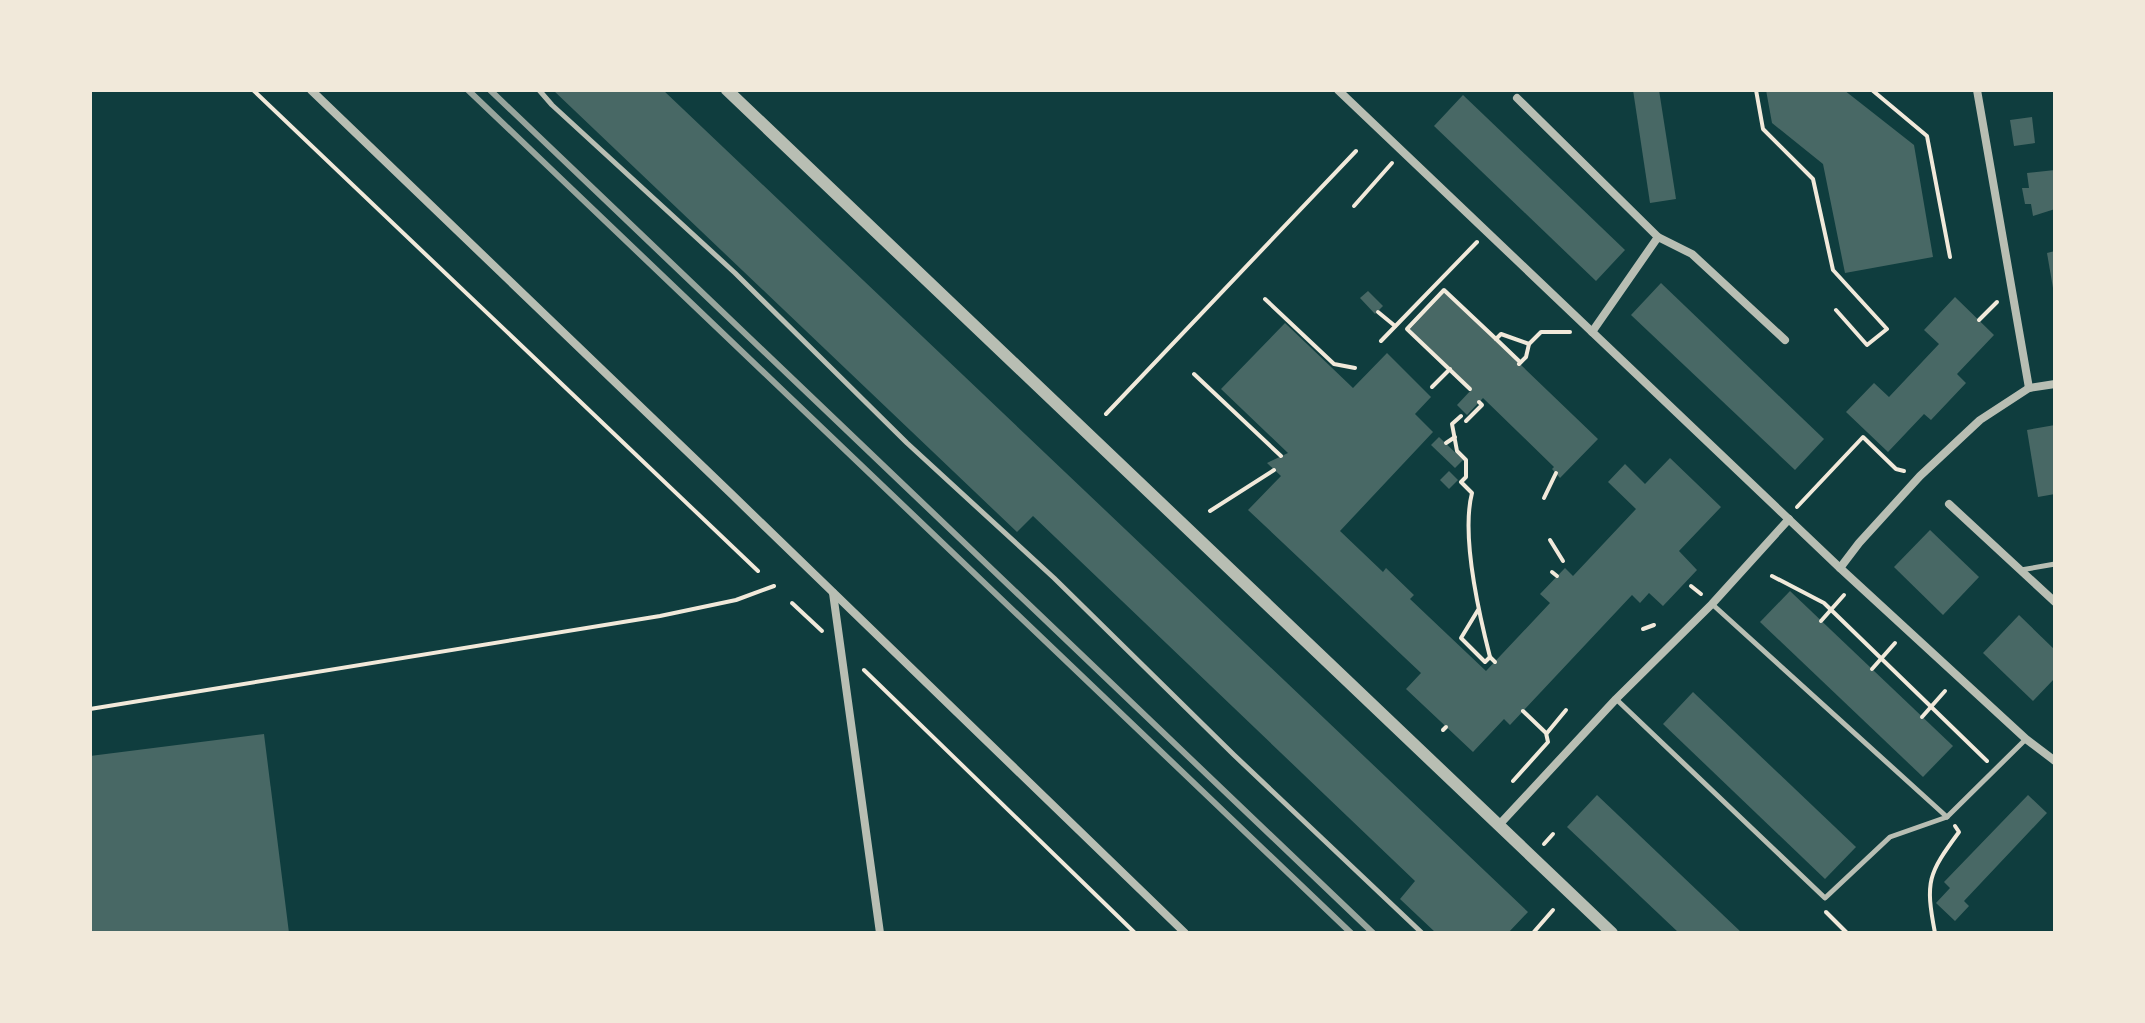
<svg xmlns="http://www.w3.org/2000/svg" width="2145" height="1023" font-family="'Crimson Pro',serif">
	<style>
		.building { fill: #486865 }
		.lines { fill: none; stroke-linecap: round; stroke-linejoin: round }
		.path { stroke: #f1e9da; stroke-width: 4 }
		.service { stroke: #b8beb3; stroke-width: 5 }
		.minor { stroke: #b8beb3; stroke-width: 8 }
		.tertiary { stroke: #b8beb3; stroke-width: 12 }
		.rail { stroke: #97a49c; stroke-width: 6 }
	</style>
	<rect width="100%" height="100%" fill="#0f3d3e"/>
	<g class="building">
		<path d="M553 90H663L1528 912 1508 933H1436L1400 899 1415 881 1033 516 1017 532Z"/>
		<path d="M1633 90H1659L1676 199 1650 203Z"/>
		<path d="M1766 90H1844L1914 145 1933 257 1845 273 1823 164 1772 123Z"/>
		<path d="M1463 95 1625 250 1596 281 1434 126Z"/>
		<path d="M2032 117 2035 143 2014 146 2010 120Z"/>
		<path d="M2055 170V209L2033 216 2031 204H2025L2022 188H2029L2027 173Z"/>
		<path d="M2055 251V288H2053L2047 253Z"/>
		<path d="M1661 283 1824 439 1795 470 1631 315Z"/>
		<path d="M1368 291 1383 306 1375 314 1360 298Z"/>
		<path d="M1445 292 1598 439 1560 478 1552 469 1554 467 1483 398 1467 415 1457 405 1472 389 1410 329Z"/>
		<path d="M1955 297 1994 335 1957 374 1966 383 1931 420 1924 414 1888 452 1846 412 1874 383 1889 397 1939 344 1924 330Z"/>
		<path d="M1285 323 1353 388 1387 353 1431 397 1415 414 1433 432 1340 531 1383 572 1386 568 1414 595 1410 599 1486 671 1550 603 1540 594 1565 568 1573 576 1636 509 1608 482 1625 464 1645 484 1670 458 1721 507 1679 551 1697 570 1663 606 1649 593 1640 603 1632 595 1510 725 1504 719 1473 752 1406 689 1421 673 1248 510 1281 476 1267 463 1288 453 1221 389Z"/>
		<path d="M2055 425V494L2038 497 2027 430Z"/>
		<path d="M1439 437 1463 460 1455 468 1431 445Z"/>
		<path d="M1449 471 1458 480 1449 489 1440 480Z"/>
		<path d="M1930 530 1979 577 1943 615 1894 567Z"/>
		<path d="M1790 591 1953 746 1923 777 1760 622Z"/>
		<path d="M2019 615 2055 650V678L2033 701 1983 653Z"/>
		<path d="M1693 692 1856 847 1825 879 1663 724Z"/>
		<path d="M264 734 289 933H90V756Z"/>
		<path d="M1597 795 1742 933H1679L1567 827Z"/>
		<path d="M2028 795 2047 813 1964 901 1969 906 1955 921 1936 903 1950 888 1944 882Z"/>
	</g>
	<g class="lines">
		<g class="path">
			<path d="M253 90 758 571"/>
			<path d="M1756 90 1763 129 1813 179 1833 270 1887 329 1867 345 1836 310"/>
			<path d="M1872 90 1927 136 1950 257"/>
			<path d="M1354 206 1392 163"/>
			<path d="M1265 299 1334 364 1355 368"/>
			<path d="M1378 312 1395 326"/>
			<path d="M1979 320 1997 302"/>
			<path d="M1381 341 1477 242"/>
			<path d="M1520 362 1496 339 1501 334 1529 344"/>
			<path d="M1519 364 1526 357 1529 344 1541 332H1570"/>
			<path d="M1194 374 1281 456"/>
			<path d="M1432 387 1450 369"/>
			<path d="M1470 389 1407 329 1444 290 1496 339"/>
			<path d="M1106 414 1356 151"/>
			<path d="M1461 416 1452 424 1457 451 1466 460V477L1461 482 1472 493C1461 535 1479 614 1490 657"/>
			<path d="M1466 421 1482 405 1479 402"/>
			<path d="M1446 443 1455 437"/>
			<path d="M1544 498 1556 473"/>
			<path d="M1797 507 1863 437 1896 469 1904 471"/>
			<path d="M1210 511 1274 470"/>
			<path d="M1550 540 1563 561"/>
			<path d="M1552 572 1557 576"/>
			<path d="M1772 576 1824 603 1987 761"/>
			<path d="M1691 586 1701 594"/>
			<path d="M792 603 822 631"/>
			<path d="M1478 610 1461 638 1485 662 1490 657 1495 662"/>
			<path d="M1821 621 1844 595"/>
			<path d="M1643 629 1654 625"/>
			<path d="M1872 669 1895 643"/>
			<path d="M864 670 1135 933"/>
			<path d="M90 709 660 616 736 600 774 586"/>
			<path d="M1922 717 1945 691"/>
			<path d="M1443 730 1446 727"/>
			<path d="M1547 733 1566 710"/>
			<path d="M1513 781 1548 742 1546 733 1523 711"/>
			<path d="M1544 844 1553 834"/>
			<path d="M1826 912 1847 933"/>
			<path d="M1533 933 1553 910"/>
			<path d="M1935 933C1925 881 1928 874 1959 832L1955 826"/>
		</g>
		<g class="service">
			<path d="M539 90 552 105 735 273 907 443 1054 578 1234 755 1422 933"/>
			<path d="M2021 570 2055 564"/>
			<path d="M1616 699 1825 898 1890 837 1947 817 1712 604"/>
			<path d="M1947 817 2026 739"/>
		</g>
		<g class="minor">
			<path d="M311 90C603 370 895 651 1185 933"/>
			<path d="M1338 90 1840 568 2026 739 2055 761"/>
			<path d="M1977 90 2029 388"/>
			<path d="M1517 98 1658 237"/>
			<path d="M1592 332 1658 237 1692 254 1785 340"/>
			<path d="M1949 504 2055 602"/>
			<path d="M1840 568 1859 543 1920 476 1980 420 2029 388 2055 384"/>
			<path d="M833 593 880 933"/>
			<path d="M1498 826 1616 699 1712 604 1789 519"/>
		</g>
		<path class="tertiary" d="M727 90 1612 933"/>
		<g class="rail">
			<path d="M468 90 1351 933"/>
			<path d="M490 90 1373 933"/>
		</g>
	</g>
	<rect width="2145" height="1023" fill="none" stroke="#f1e9da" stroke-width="184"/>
</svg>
